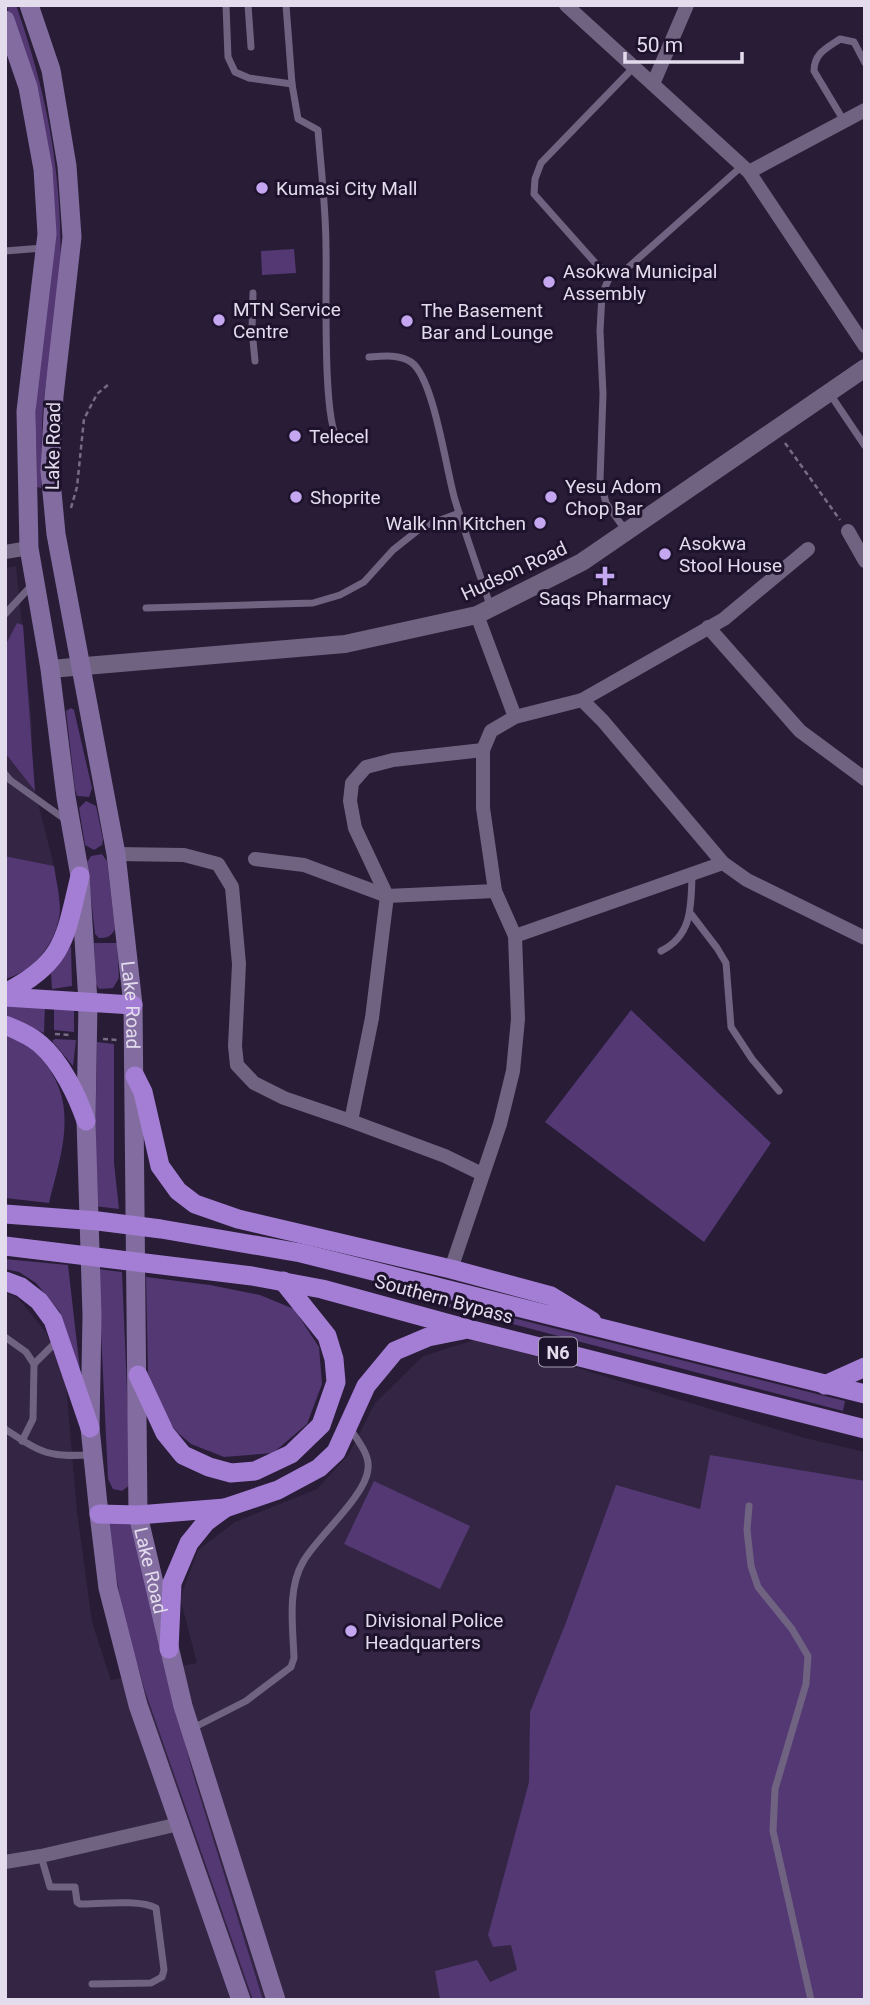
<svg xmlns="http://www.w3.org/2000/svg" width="870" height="2005" font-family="Roboto,sans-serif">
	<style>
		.built { fill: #332543 }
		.green { fill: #533873 }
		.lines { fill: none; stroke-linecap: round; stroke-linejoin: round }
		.path { stroke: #766d83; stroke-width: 2.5; stroke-dasharray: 5 3.5; stroke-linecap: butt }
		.service { stroke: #6f6381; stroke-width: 7 }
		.minor { stroke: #6f6381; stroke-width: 14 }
		.tertiary { stroke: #6f6381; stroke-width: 18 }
		.secondary { stroke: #836da0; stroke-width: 19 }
		.trunk { stroke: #a47ed4; stroke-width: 19 }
		.poi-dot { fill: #c5a6f0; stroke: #1e132c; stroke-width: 2.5 }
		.labels { text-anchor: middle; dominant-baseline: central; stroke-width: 6; stroke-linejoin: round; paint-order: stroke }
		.shield { fill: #1e132c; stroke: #a8a0b3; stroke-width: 2 }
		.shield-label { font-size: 18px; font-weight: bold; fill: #e3dced }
		.poi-label { font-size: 19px; fill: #e3dced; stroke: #1e132c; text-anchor: start }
		.street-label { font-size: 19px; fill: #e3dced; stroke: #1e132c }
	</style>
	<rect width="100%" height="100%" fill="#281c36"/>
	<g class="built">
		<path d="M16 566 32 725 31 754 35 791 54 866 5 856V568Z"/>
		<path d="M5 1292 18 1298 46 1332 66 1384 77 1511 92 1622 111 1680 197 1663 180 1598 198 1550 235 1522 317 1489 349 1454 375 1403 423 1356 480 1338 805 1438 865 1452V2000H5Z"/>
	</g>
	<g class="green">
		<path d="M6 5H16C50 102 64 184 60 287 59 328 46 368 43 408 41 435 42 462 41 488L37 487 35 381 52 263 24 51Z"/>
		<path d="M294 249 296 273 262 275 261 251Z"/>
		<path d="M17 623 23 625 35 791 6 754 5 745V646Z"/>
		<path d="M71 708 74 710 92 788 89 797 77 796 75 789 66 711Z"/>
		<path d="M86 801 96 806 103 839 102 845 94 850 85 845 79 808Z"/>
		<path d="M102 854 107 861 115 929C111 937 107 938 99 938L95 934 87 862 91 856Z"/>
		<path d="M5 856 54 866C56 880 60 896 60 910 58 941 35 971 5 979Z"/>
		<path d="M94 943H117L119 978 113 988 99 989 96 984Z"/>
		<path d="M71 946 72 986 52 989 51 973Z"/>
		<path d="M45 1004 44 1033 5 1016V1005Z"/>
		<path d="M74 1006V1032L54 1030V1008Z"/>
		<path d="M631 1010 771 1143 704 1242 545 1122Z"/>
		<path d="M5 1036C22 1041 34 1049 45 1063 79 1107 61 1154 49 1203L5 1198Z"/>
		<path d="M55 1039 76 1040 73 1066 52 1041Z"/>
		<path d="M97 1042 114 1044V1163L119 1209 94 1206Z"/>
		<path d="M5 1259 68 1265 80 1370 68 1342 60 1312 36 1283 19 1272 5 1269Z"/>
		<path d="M98 1269 122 1272 131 1484 122 1491 113 1489 108 1479Z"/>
		<path d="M146 1277 210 1285 260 1295 294 1309 319 1347 322 1384 307 1424 273 1453 224 1457 191 1444 178 1433 158 1410 148 1373Z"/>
		<path d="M380 1289 501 1315 845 1401 843 1411Z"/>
		<path d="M710 1455 865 1481V2000H440L435 1971 477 1960 490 1982 517 1970 511 1945 493 1947 488 1935 529 1782 530 1712 565 1625 616 1485 700 1509Z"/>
		<path d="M374 1481 470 1526 440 1589 344 1544Z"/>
		<path d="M133 1518 158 1638 193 1774 263 2000H253L145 1691 123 1616 107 1520Z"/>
	</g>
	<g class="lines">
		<g class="path">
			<path d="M785 443 840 520"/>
			<path d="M71 508 77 487 84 419 97 394 109 384"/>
			<path d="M55 1034 69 1035"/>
			<path d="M103 1039 118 1040"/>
		</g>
		<g class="service">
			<path d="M226 5 228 57 235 72 249 78 292 84"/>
			<path d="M248 5 251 47"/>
			<path d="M286 5 292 84 298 119 318 130C321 169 326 209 326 248 327 282 322 419 338 440"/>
			<path d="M634 67 541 163 535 179 534 194 598 266 611 274 623 272 742 166"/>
			<path d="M844 121 814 71C814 53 827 48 840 39L854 42 865 63"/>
			<path d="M5 251 43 248"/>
			<path d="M611 274 602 294 600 331 603 394 600 480 606 503 626 531"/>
			<path d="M253 293 252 330 255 361"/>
			<path d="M369 357C383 356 399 354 411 362 434 378 446 470 455 500 466 536 479 572 491 608"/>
			<path d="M830 394 865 446"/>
			<path d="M146 608 313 603 340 595 364 582 393 550 422 527 459 513"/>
			<path d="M5 614 32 585"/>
			<path d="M5 774 10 780 66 820"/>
			<path d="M691 914 717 948 726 963 731 1027 752 1059 779 1091"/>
			<path d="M661 951C693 935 691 905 692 874"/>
			<path d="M5 1337 26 1352 34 1364 33 1419 22 1441"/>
			<path d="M34 1364 56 1342"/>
			<path d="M5 1429C43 1454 47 1457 92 1455"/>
			<path d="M749 1506 747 1530 751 1566 758 1587 792 1629 808 1656 806 1684 775 1789 773 1831 811 2000"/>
			<path d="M191 1729 246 1701 291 1667 294 1658C293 1628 287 1589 303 1562 316 1538 366 1496 368 1469 370 1455 358 1441 351 1430"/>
			<path d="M41 1856 50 1887H75L77 1902 80 1904C99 1904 140 1899 156 1908L164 1970 162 1977 151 1983 92 1984"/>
		</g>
		<g class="minor">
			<path d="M566 5 749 172 865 346"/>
			<path d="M653 84 687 5"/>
			<path d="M749 172 865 110"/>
			<path d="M848 531 865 561"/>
			<path d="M5 552 29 548"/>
			<path d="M477 615 515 717"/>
			<path d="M708 627 800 731 865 779"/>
			<path d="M582 700 603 721 723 863 747 880 865 938"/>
			<path d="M116 854 184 855 218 864 232 887 239 964 235 1046 237 1065 254 1083 284 1098 351 1121 445 1156 482 1174"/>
			<path d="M255 859 304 865 387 896 495 891"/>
			<path d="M515 936 723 863"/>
			<path d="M351 1121 372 1018 387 896 355 828 350 801 352 783 366 767 393 760 483 750"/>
			<path d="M451 1269 500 1124 513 1071 518 1019 515 936 495 891 483 808V750L491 731 515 717 582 700 724 619 808 549"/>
			<path d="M5 1862 41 1856 179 1824"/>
		</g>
		<path class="tertiary" d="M50 669 345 644 477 615 582 562 865 368"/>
		<g class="secondary">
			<path id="s1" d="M29 5 51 70 67 166 72 237 54 396 50 471 56 534 116 854 133 1005 138 1515 183 1706 276 2000"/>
			<path d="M5 20 28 87 43 169 47 234 26 411 29 548 50 669 66 797 80 876 88 1002 86 1121 92 1315 90 1428 99 1514 108 1588 138 1705 241 2000"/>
		</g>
		<g class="trunk">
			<path d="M5 993C66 962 65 937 80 876"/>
			<path d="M5 997 133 1005"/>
			<path d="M5 1025C17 1030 30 1035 40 1044 61 1062 77 1095 86 1121"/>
			<path d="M135 1076 143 1092 160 1166 178 1191 195 1204 238 1219 451 1269 551 1296 592 1321"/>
			<path d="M5 1214 98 1221 161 1229 301 1253 865 1394"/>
			<path d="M5 1246 252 1276 322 1289 468 1329 865 1429"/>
			<path d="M5 1281 21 1287 39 1301 53 1320 90 1428"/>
			<path d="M138 1375 165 1433 183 1455 209 1467 231 1473 255 1471 291 1454 321 1425 336 1382 334 1359 327 1336 283 1281"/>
			<path d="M825 1385 865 1367"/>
			<path d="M99 1514 138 1515 225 1508"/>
			<path d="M169 1649 172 1583 189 1543 206 1522 225 1508 278 1490 319 1468 336 1452 366 1386 395 1351 428 1337 463 1330"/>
		</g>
	</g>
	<g class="poi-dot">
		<circle cx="262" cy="188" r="7"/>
		<circle cx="549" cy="282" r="7"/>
		<circle cx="219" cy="320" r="7"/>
		<circle cx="407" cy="321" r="7"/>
		<circle cx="295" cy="436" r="7"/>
		<circle cx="296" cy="497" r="7"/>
		<circle cx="551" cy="497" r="7"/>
		<circle cx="540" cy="523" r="7"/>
		<circle cx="665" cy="554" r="7"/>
		<path d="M601.5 565.5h7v7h7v7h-7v7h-7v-7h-7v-7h7z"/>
		<circle cx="351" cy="1631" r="7"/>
	</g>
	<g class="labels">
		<rect class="shield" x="539" y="1337.5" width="38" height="29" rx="5"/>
		<g class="shield-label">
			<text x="558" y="1352">N6</text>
		</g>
		<g class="poi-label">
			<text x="276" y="188">Kumasi City Mall</text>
			<text x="563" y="271">Asokwa Municipal<tspan x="563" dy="22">Assembly</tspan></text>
			<text x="233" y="309">MTN Service<tspan x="233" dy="22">Centre</tspan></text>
			<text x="421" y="310">The Basement<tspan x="421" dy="22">Bar and Lounge</tspan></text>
			<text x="309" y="436">Telecel</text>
			<text x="565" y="486">Yesu Adom<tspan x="565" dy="22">Chop Bar</tspan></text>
			<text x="310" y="497">Shoprite</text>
			<text x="526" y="523" text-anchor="end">Walk Inn Kitchen</text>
			<text x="679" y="543">Asokwa<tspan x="679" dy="22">Stool House</tspan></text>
			<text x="605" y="598" text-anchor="middle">Saqs Pharmacy</text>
			<text x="365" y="1620">Divisional Police<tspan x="365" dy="22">Headquarters</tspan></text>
		</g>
		<g class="street-label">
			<text transform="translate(53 446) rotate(-89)">Lake Road</text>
			<text transform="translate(514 571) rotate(-25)">Hudson Road</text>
			<text stroke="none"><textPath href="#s1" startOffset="1013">Lake Road</textPath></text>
			<text transform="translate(444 1299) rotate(15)">Southern Bypass</text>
			<text stroke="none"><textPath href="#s1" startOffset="1580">Lake Road</textPath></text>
		</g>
	</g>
	<rect width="870" height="2005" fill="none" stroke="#e3dced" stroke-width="14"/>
	<path d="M625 52v10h117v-10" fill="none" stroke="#e3dced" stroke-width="3.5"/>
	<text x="636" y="52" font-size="21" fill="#e3dced" stroke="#1e132c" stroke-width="5" paint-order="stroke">50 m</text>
</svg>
